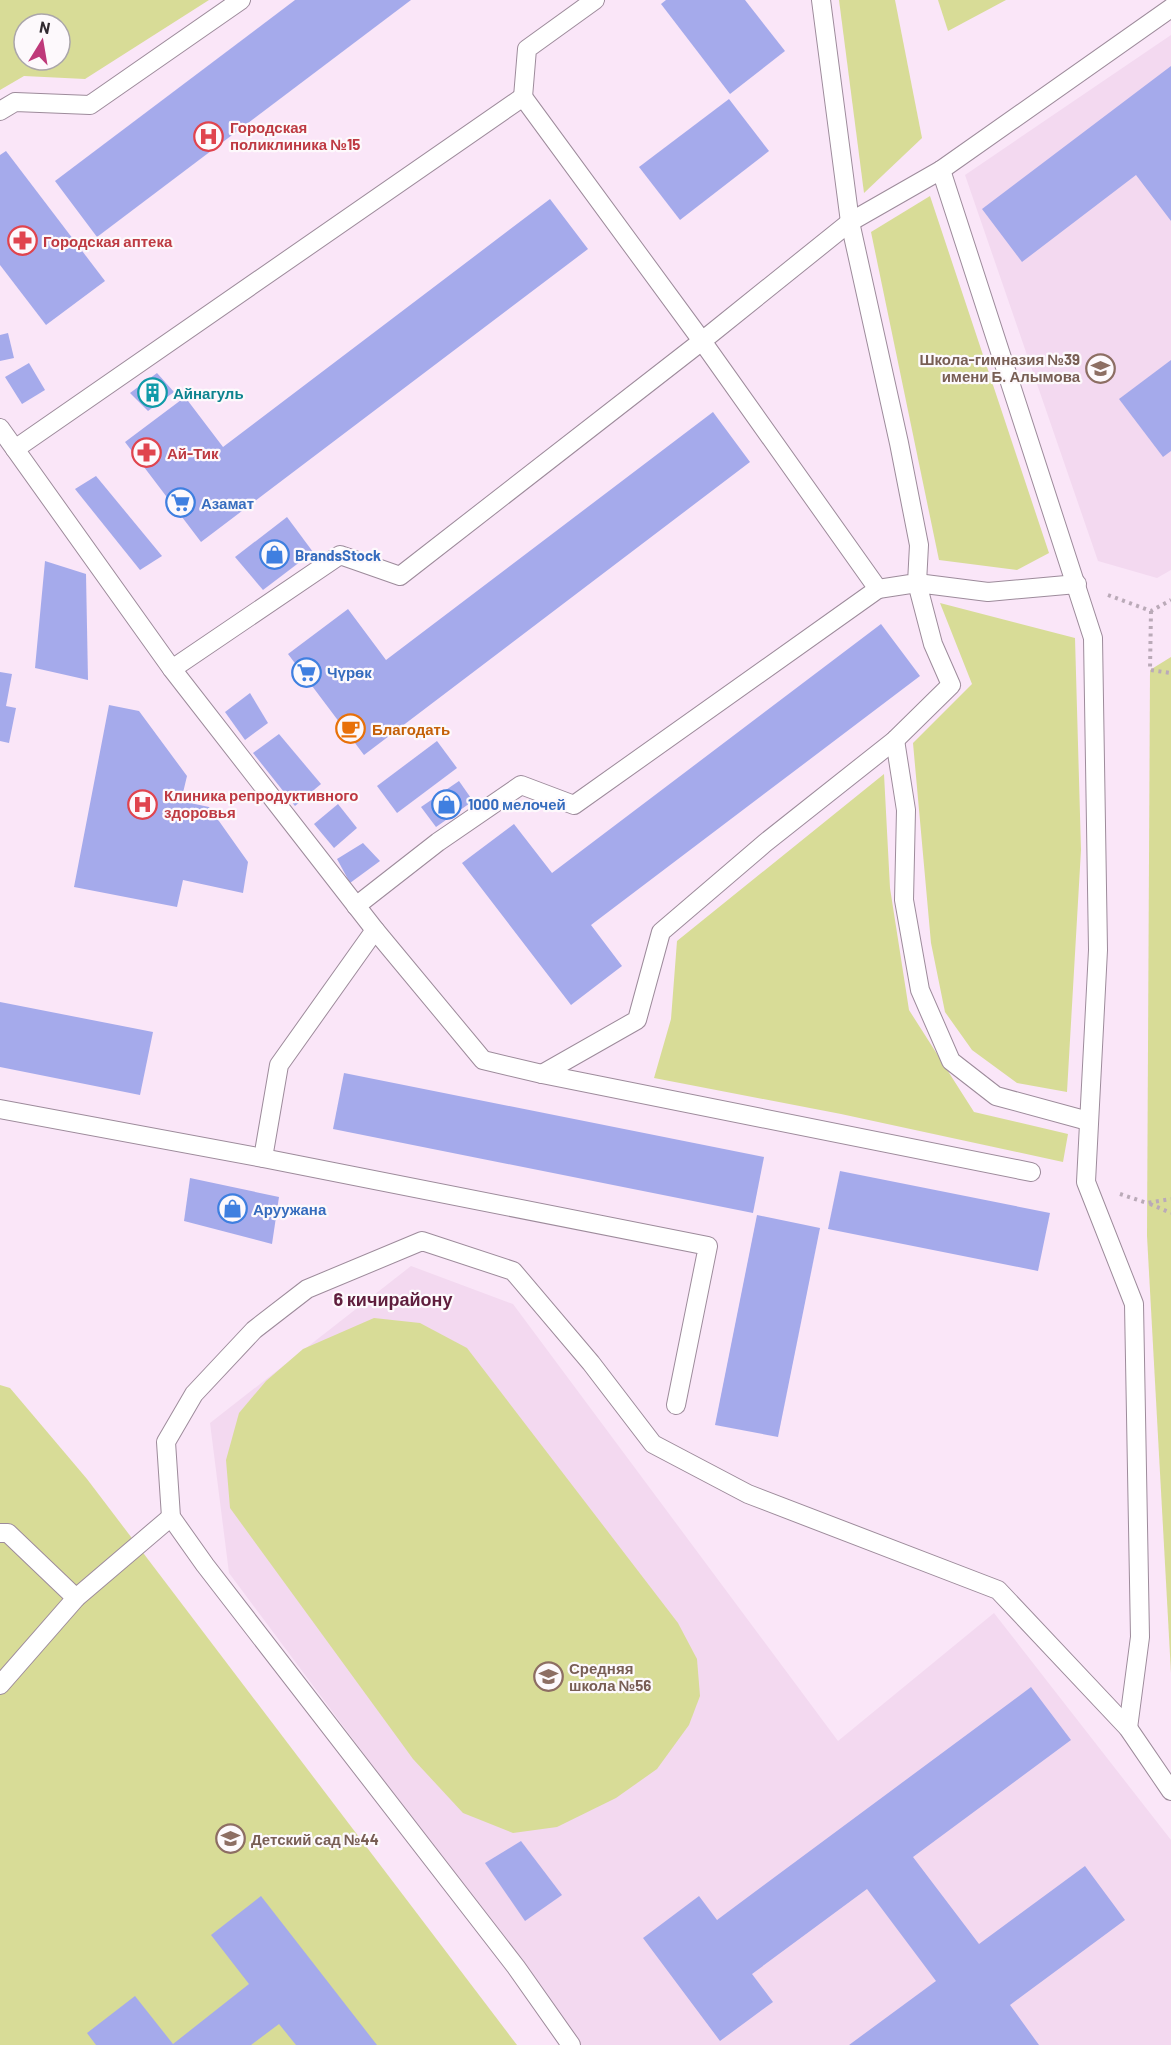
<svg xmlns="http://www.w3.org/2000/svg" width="1171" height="2045" font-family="Barlow,sans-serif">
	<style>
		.built { fill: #f3d9f0 }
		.green { fill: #d8dc97; fill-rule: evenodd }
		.building { fill: #a5aaeb }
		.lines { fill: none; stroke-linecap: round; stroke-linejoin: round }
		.lane-casing { stroke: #9d8b9b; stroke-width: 20 }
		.path { stroke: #baaab8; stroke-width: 4; stroke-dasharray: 3 4.5; stroke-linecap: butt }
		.lane { stroke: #fff; stroke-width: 18 }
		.labels { text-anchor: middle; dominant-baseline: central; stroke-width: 4.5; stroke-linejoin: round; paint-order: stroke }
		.health-label { font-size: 15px; font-weight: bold; fill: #be3a42; stroke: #fdf9fc; text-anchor: start }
		.education-label { font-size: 15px; font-weight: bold; fill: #785e54; stroke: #fdf9fc; text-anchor: start }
		.culture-label { font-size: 15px; font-weight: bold; fill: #0d838f; stroke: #fdf9fc; text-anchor: start }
		.shop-label { font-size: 15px; font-weight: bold; fill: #366cbe; stroke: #fdf9fc; text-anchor: start }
		.food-label { font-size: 15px; font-weight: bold; fill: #c56008; stroke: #fdf9fc; text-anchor: start }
		.quarter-label { font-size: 18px; font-weight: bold; fill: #5f1e3d; stroke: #fdf9fc }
	</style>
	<rect width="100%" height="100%" fill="#fae6f8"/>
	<g class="built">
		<path d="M1171 35V570L1157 578 1098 561 965 175Z"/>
		<path d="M411 1266 513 1304 838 1741 994 1613 1171 1840V2045H581L229 1573 210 1423Z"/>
	</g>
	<g class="green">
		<path d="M0 0H209L85 79 24 76 0 90ZM24 24H60V60H24Z"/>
		<path d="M839 0H895L922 138 864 193Z"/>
		<path d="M938 0H1006L948 31Z"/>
		<path d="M930 196 1049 553 1017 570 939 560 871 232Z"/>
		<path d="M940 603 1075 638 1081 850 1067 1092 1017 1083 972 1050 945 1012 931 943 913 743 972 684Z"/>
		<path d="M1171 657V1673L1147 1236 1150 670Z"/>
		<path d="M884 774 890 888 909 1010 974 1112 1068 1134 1063 1162 841 1114 654 1078 671 1019 677 941Z"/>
		<path d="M374 1318 420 1323 467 1348 678 1623 697 1659 700 1696 689 1725 657 1769 616 1798 557 1827 513 1833 463 1813 413 1759 230 1508 226 1460 239 1413 266 1381 303 1349Z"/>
		<path d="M0 1385 10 1388 87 1479 517 2045H0Z"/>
	</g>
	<g class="building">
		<path d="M295 0H411L97 237 55 181Z"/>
		<path d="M666 0H745L785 51 730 94 661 4Z"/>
		<path d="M1171 66V221L1136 175 1022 262 982 209Z"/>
		<path d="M729 99 769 151 680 220 639 167Z"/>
		<path d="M6 151 105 281 46 325 0 265V155Z"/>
		<path d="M550 199 588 249 201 542 125 442 185 397 223 447Z"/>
		<path d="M8 333 14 358 0 361V335Z"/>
		<path d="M1171 360V451L1163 457 1119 399Z"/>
		<path d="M29 363 45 390 22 404 5 377Z"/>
		<path d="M157 373 174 392 148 411 130 393Z"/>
		<path d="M713 412 750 462 364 755 288 654 348 609 386 660Z"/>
		<path d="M96 476 162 556 140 570 75 489Z"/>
		<path d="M287 517 313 552 263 590 235 557Z"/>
		<path d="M45 561 86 574 88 680 35 668Z"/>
		<path d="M881 624 920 676 591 925 622 966 571 1005 462 863 514 824 552 873Z"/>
		<path d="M0 672 12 674 6 706 16 708 9 743 0 741Z"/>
		<path d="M250 693 268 723 245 740 225 712Z"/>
		<path d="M109 705 139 711 187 776 181 801 209 807 248 862 243 893 183 880 177 907 74 887Z"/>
		<path d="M279 734 321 784 295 806 253 753Z"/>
		<path d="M437 741 457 768 397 813 377 786Z"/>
		<path d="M459 781 473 801 436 827 421 807Z"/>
		<path d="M338 804 357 828 334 848 314 824Z"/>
		<path d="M363 843 380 861 350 883 337 859Z"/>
		<path d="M0 1002 153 1032 140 1095 0 1067Z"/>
		<path d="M344 1073 764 1157 753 1213 333 1129Z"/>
		<path d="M840 1171 1050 1213 1038 1271 828 1229Z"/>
		<path d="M190 1178 279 1197 272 1244 184 1221Z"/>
		<path d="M757 1215 820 1228 778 1437 715 1425Z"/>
		<path d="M1031 1687 1071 1740 913 1857 979 1944 1085 1866 1125 1920 1010 2005 1039 2045H849L936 1981 867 1889 752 1974 773 2002 720 2041 643 1938 699 1896 717 1920Z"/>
		<path d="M521 1841 562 1895 525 1921 485 1863Z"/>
		<path d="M261 1896 377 2045H296L279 2024 251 2045H96L87 2033 135 1996 173 2044 249 1984 211 1935Z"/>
	</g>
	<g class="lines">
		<defs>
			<g id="lane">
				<path d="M523 97 527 49 595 0"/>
				<path d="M0 111 15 102 90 105 241 0"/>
				<path d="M941 170 1171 8"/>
				<path d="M0 428 172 669 375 930 279 1065 263 1158 708 1246 676 1405"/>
				<path d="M15 449 523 97 702 341 878 589 917 583 919 545 899 443 850 222 821 0"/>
				<path d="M172 669 340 555 400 576 702 341 850 222 941 170 1093 638 1098 950 1086 1182 1134 1304 1140 1637 1128 1728"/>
				<path d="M895 740 906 810 904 900 920 990 951 1061 996 1096 1088 1121"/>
				<path d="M356 906 438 842 521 785 574 805 878 589"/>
				<path d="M375 930 483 1060 542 1074 1031 1172"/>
				<path d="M542 1074 637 1020 661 932 765 843 895 740 951 685 933 644 917 583 988 592 1077 584"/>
				<path d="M0 1109 263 1158"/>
				<path d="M0 1533H8L76 1598 171 1517"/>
				<path d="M0 1685 76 1598"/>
				<path d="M571 2045 516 1967 205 1565 171 1517 166 1442 194 1394 254 1330 307 1289 422 1241 513 1271 591 1363 653 1444 748 1494 998 1590 1128 1728 1171 1791"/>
			</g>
		</defs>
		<use href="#lane" class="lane-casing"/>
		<g class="path">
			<path d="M1108 595 1151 611 1171 600"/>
			<path d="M1151 611 1150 670 1171 673"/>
			<path d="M1120 1194 1147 1203 1171 1199"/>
			<path d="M1150 1204 1171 1213"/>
		</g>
		<use href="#lane" class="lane"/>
	</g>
	<defs>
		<symbol id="hospital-ring" viewBox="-11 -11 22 22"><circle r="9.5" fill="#fdf9fc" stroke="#e0444e" stroke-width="1.5"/><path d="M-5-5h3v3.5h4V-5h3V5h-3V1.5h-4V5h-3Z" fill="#e0444e"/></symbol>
		<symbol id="pharmacy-ring" viewBox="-11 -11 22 22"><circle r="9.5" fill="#fdf9fc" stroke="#e0444e" stroke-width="1.5"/><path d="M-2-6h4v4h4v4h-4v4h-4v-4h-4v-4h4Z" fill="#e0444e"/></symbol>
		<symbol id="school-ring" viewBox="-11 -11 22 22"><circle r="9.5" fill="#fdf9fc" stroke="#8d6e63" stroke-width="1.5"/><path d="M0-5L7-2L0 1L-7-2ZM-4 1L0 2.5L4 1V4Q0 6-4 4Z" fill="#8d6e63"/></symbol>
		<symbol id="building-ring" viewBox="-11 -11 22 22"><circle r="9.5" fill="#fdf9fc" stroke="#0f9aa8" stroke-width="1.5"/><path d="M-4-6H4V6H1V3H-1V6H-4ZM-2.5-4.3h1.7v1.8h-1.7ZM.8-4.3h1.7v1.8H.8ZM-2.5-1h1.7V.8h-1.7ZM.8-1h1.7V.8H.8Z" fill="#0f9aa8"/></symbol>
		<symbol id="supermarket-ring" viewBox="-11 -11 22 22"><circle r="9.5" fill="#fdf9fc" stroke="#3f7fe0" stroke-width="1.5"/><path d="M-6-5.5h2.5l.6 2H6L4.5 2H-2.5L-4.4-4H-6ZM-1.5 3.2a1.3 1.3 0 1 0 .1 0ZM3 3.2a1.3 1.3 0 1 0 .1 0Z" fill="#3f7fe0"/></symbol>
		<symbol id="shop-ring" viewBox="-11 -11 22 22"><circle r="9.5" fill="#fdf9fc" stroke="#3f7fe0" stroke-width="1.5"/><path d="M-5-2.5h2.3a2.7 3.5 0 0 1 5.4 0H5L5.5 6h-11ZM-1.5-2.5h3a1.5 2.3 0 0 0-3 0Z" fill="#3f7fe0"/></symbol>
		<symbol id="cafe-ring" viewBox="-11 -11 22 22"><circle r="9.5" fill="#fdf9fc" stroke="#e8710a" stroke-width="1.5"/><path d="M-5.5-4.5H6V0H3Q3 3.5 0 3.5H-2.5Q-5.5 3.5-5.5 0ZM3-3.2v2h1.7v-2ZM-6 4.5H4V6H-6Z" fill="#e8710a"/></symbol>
	</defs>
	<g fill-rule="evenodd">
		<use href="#hospital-ring" x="192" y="120" width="33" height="33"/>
		<use href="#pharmacy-ring" x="6" y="224" width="33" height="33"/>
		<use href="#school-ring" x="1084" y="352" width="33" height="33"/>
		<use href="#building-ring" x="136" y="376" width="33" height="33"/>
		<use href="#pharmacy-ring" x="130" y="436" width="33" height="33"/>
		<use href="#supermarket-ring" x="164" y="486" width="33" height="33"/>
		<use href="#shop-ring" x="258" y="538" width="33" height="33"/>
		<use href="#supermarket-ring" x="290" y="656" width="33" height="33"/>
		<use href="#cafe-ring" x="334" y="712" width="33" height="33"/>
		<use href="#hospital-ring" x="126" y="788" width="33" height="33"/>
		<use href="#shop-ring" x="430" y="788" width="33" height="33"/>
		<use href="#shop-ring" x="216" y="1192" width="33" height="33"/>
		<use href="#school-ring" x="532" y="1660" width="33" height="33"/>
		<use href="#school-ring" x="214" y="1822" width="33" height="33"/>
	</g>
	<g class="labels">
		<g class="health-label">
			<text x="230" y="127">Городская<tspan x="230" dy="17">поликлиника №15</tspan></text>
			<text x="43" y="241">Городская аптека</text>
			<text x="167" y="453">Ай-Тик</text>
			<text x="164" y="795">Клиника репродуктивного<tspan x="164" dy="17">здоровья</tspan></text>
		</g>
		<g class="education-label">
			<text x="1080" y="359" text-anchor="end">Школа-гимназия №39<tspan x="1080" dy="17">имени Б. Алымова</tspan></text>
			<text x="569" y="1668">Средняя<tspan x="569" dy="17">школа №56</tspan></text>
			<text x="251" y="1839">Детский сад №44</text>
		</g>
		<g class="culture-label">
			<text x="173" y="393">Айнагуль</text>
		</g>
		<g class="shop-label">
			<text x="201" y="503">Азамат</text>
			<text x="295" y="555">BrandsStock</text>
			<text x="327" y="672">Чүрөк</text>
			<text x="468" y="804">1000 мелочей</text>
			<text x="253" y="1209">Аруужана</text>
		</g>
		<g class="food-label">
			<text x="372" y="729">Благодать</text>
		</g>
		<g class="quarter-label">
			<text x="393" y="1299">6 кичирайону</text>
		</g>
	</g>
	<g transform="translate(42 42) rotate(11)"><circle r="28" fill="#fdf9fc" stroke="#aba6aa" stroke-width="1.5"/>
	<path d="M0-4.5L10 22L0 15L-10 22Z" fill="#bf397a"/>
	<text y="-9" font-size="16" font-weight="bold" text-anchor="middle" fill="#312a30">N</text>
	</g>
</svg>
